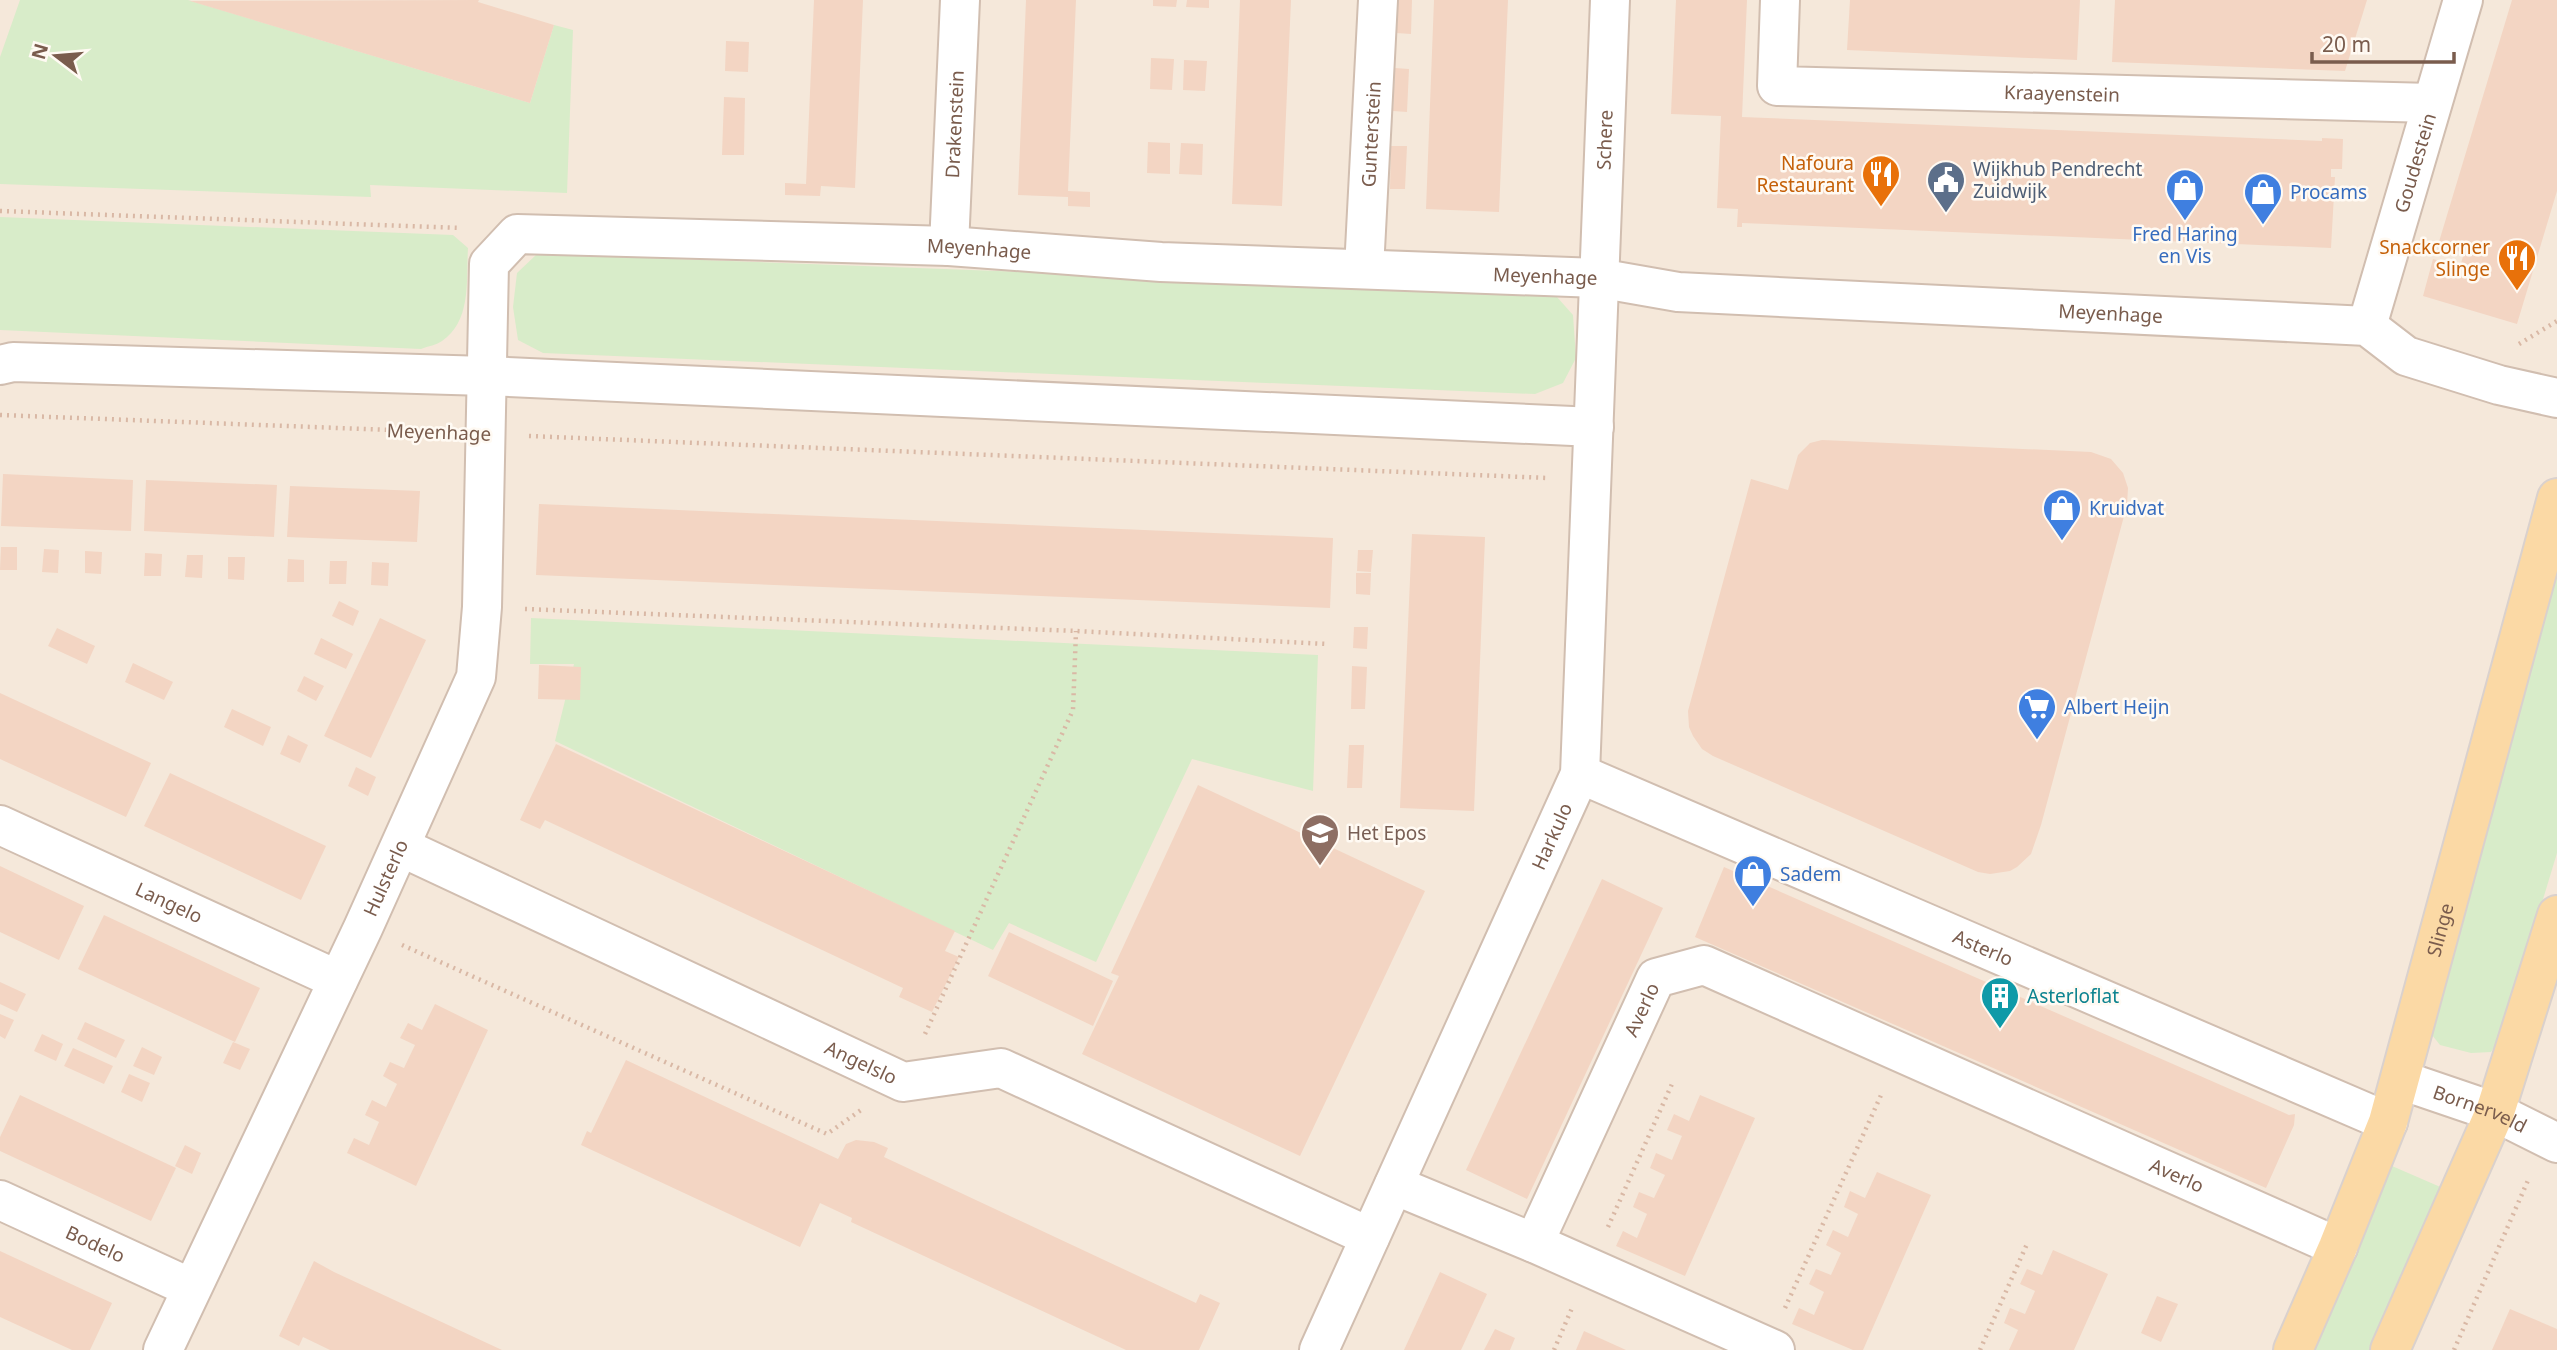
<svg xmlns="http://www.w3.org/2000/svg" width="2557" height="1350" font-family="'Noto Sans',sans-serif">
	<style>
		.residential { fill: #f5e8da }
		.green { fill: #d8ecc9 }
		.building { fill: #f3d5c3 }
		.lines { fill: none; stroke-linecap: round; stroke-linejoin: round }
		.minor-casing { stroke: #d1beb0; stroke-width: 42 }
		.major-casing { stroke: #dad1cd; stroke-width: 42 }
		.path { stroke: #d9b8a5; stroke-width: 4.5; stroke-dasharray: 2 5; stroke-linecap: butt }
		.minor { stroke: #fff; stroke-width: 38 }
		.major { stroke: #fbd9a5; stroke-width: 38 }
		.labels { text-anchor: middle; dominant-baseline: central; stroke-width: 5; stroke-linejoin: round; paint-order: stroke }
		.street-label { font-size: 19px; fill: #7a5c4d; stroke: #fffaf3 }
		.food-label { font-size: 19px; fill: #c56008; stroke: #fffaf3; text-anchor: end }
		.service-label { font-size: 19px; fill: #4e5e75; stroke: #fffaf3; text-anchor: start }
		.shop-label { font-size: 19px; fill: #366cbe; stroke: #fffaf3; text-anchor: start }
		.education-label { font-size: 19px; fill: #785e54; stroke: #fffaf3; text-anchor: start }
		.culture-label { font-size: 19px; fill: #0d838f; stroke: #fffaf3; text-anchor: start }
	</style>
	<rect width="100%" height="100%" fill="#fdf6ec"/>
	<rect class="residential" x="0" y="0" width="2557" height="1350"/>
	<g class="green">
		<path d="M20 0H188L530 103 554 25 573 30 567 193 370 185 371 197 0 184V57Z"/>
		<path d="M0 217 453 235 468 248C466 279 472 321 442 341 437 345 428 346 421 349L0 330Z"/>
		<path d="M537 254 1541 291 1557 297 1573 315 1576 358 1563 383 1535 394 543 353 518 340 513 307 517 273Z"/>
		<path d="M2557 542V853L2502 1035 2491 1052 2471 1053 2440 1045 2428 1030Z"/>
		<path d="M531 618 1318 655 1313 791 1192 759 1096 962 1009 923 993 950 555 741 574 664H530Z"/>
		<path d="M2392 1166 2445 1189 2374 1350H2311Z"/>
	</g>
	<g class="building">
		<path d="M479 0 478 2 554 25 530 103 190 1Z"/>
		<path d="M814 0H863L855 188 821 186 820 196 785 195V183L806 184Z"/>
		<path d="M1026 0H1076L1068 191 1090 192V207L1068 206V197L1018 195Z"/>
		<path d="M1153 0H1177L1176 7 1153 6Z"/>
		<path d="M1187 0H1209V8L1186 7Z"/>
		<path d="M1240 0H1291L1282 206 1232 204Z"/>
		<path d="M1397 0H1412L1411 34 1396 33Z"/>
		<path d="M1434 0H1508L1499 212 1426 209Z"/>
		<path d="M1676 0H1747L1742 117 2322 141V138L2343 139 2342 169H2331V177H2335L2331 248 1742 223V227H1737L1738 209 1717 208 1721 116 1671 114Z"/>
		<path d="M1850 0H2080L2077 60 1847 50Z"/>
		<path d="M2115 0H2367L2345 71 2112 62Z"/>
		<path d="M2512 0H2557V191L2517 324 2423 296 2433 259 2460 267 2464 253 2438 245Z"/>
		<path d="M726 41 749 42 748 72 725 71Z"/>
		<path d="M1151 58 1174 59 1172 90 1150 89Z"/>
		<path d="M1184 60 1207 61 1205 91 1183 90Z"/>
		<path d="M1395 68 1409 69 1407 112 1393 111Z"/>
		<path d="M724 97 745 98 744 155H722Z"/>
		<path d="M1148 142 1170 143V174L1147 173Z"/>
		<path d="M1181 143 1203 144 1202 175 1179 174Z"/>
		<path d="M1391 146H1407L1405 189H1390Z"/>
		<path d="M1822 440 2091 452 2111 459 2123 473 2128 488 2127 505 2041 825 2031 854 2017 867 2010 871 1990 874 1978 872 1713 756 1702 749 1693 736 1689 727 1688 711 1751 479 1788 490 1798 455 1810 443Z"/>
		<path d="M3 474 133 480 131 531 1 526Z"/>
		<path d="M146 480 277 485 274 537 144 531Z"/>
		<path d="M290 486 420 491 417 542 287 537Z"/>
		<path d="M539 504 1333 538 1330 608 536 575Z"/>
		<path d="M1412 534 1485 537 1474 811 1400 808Z"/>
		<path d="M1 547H17V570H0Z"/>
		<path d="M44 549 59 550 58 573 42 572Z"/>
		<path d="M1358 550H1373L1371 572 1357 571Z"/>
		<path d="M85 551 102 552 101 574 85 573Z"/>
		<path d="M145 553 162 554 161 576H144Z"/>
		<path d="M187 555H203L202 578 185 577Z"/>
		<path d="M228 557H245L244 580 228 579Z"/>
		<path d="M288 559 304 560V582H287Z"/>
		<path d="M330 561H347L346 584H329Z"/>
		<path d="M372 562 389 563 388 586 371 585Z"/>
		<path d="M1356 573H1371L1370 595 1356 594Z"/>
		<path d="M339 601 359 611 353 626 332 616Z"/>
		<path d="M380 618 426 640 371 758 324 736Z"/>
		<path d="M1354 627H1368L1367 649 1353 648Z"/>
		<path d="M57 628 95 646 87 664 48 646Z"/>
		<path d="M321 638 353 654 346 669 314 654Z"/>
		<path d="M133 663 173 682 164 700 125 682Z"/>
		<path d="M539 665 581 667 580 700 538 699Z"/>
		<path d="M1352 666 1367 667 1365 709H1351Z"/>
		<path d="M304 676 324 686 316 701 297 691Z"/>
		<path d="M0 693 151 763 126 817 0 759Z"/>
		<path d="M232 709 271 727 263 746 224 727Z"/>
		<path d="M288 735 308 745 300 763 280 754Z"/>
		<path d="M556 744 955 931 945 951 959 957 932 1012 899 997 903 988 545 820 540 829 520 820Z"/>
		<path d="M1349 745H1364L1362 788H1347Z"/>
		<path d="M356 767 376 777 368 796 348 786Z"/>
		<path d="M170 773 326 846 301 900 144 826Z"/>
		<path d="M1198 785 1425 891 1300 1156 1082 1054 1119 976 1111 973Z"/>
		<path d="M0 866 84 906 59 960 0 932Z"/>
		<path d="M1724 867 2289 1115 2295 1114 2294 1125 2266 1188 1695 937Z"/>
		<path d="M1602 879 1663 908 1527 1199 1466 1170Z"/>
		<path d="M104 915 260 988 235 1042 78 969Z"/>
		<path d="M1009 932 1113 981 1093 1026 988 976Z"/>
		<path d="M0 982 26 994 17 1012 0 1004Z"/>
		<path d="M435 1004 488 1030 416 1186 347 1153 354 1138 369 1145 379 1122 365 1115 372 1100 386 1107 397 1084 383 1076 390 1062 404 1068 415 1045 400 1038 408 1023 422 1030Z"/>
		<path d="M0 1014 14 1020 5 1039 0 1036Z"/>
		<path d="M85 1022 125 1040 116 1058 77 1039Z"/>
		<path d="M42 1034 63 1044 56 1061 34 1051Z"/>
		<path d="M233 1042 250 1049 240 1070 223 1063Z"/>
		<path d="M142 1047 162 1057 154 1075 133 1066Z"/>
		<path d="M73 1048 113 1066 104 1084 64 1066Z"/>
		<path d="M626 1060 838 1159 846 1144 856 1140 874 1142 888 1148 884 1157 1196 1303 1200 1294 1220 1303 1199 1350H1126L851 1222 852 1218 820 1203 800 1247 581 1145 587 1131 591 1133Z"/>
		<path d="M129 1074 150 1083 142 1102 121 1092Z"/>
		<path d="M20 1095 176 1168 151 1221 0 1151V1137Z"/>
		<path d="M1700 1095 1755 1118 1685 1276 1616 1246 1623 1231 1637 1238 1647 1214 1633 1207 1639 1192 1654 1198 1665 1175 1650 1168 1656 1153 1672 1160 1682 1136 1667 1130 1674 1114 1689 1121Z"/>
		<path d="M185 1145 201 1153 192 1174 175 1166Z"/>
		<path d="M1877 1172 1931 1195 1863 1350H1853L1792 1324 1799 1308 1814 1315 1824 1292 1809 1284 1816 1269 1831 1275 1841 1253 1826 1245 1833 1230 1848 1237 1858 1214 1844 1207 1850 1191 1865 1198Z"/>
		<path d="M2053 1250 2108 1274 2074 1350H2009L2018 1330 2004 1323 2010 1308 2025 1314 2035 1291 2020 1284 2027 1269 2042 1275Z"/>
		<path d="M0 1251 112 1303 90 1350H72L0 1317Z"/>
		<path d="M314 1261 334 1272 502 1350H330L303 1337 299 1346 279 1336Z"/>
		<path d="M1440 1272 1487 1294 1461 1350H1404Z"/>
		<path d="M2157 1296 2178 1304 2161 1342 2141 1333Z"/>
		<path d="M2510 1309 2557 1329V1350H2492Z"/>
		<path d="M1495 1329 1515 1338 1510 1350H1484Z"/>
		<path d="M1584 1331 1626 1350H1576Z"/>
	</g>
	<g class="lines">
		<defs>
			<g id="minor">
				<path id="s1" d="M1780 0 1777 86 2432 103"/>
				<path id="s2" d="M949 246 960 0"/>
				<path id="s3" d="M1364 269 1378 0"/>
				<path id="s4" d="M2367 326 2463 0"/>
				<path d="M0 365 13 362 486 376 1594 427"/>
				<path id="s5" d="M1580 774 2388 1122"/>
				<path id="s6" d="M0 825 338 980"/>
				<path id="s7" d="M401 847 903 1082 1001 1068 1370 1237"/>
				<path id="s8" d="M2401 1080 2495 1112 2557 1143"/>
				<path d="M1394 1185 1534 1243 1775 1350"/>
				<path id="s9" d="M0 1200 191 1288"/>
				<path id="s10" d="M1534 1243 1656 978 1704 965 2338 1247"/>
				<path id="s11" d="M163 1350 363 928 476 677 482 607 489 264 517 234 949 246 1161 262 1598 278 1678 292 2367 326 2406 356 2499 385 2557 398"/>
				<path id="s12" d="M1319 1350 1580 774 1610 0"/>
			</g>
			<g id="major">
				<path id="s13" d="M2293 1350 2338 1247 2388 1122 2557 498"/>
				<path d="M2390 1350 2495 1112 2557 915"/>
			</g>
		</defs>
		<use href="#minor" class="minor-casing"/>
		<use href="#major" class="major-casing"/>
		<g class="path">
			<path d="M0 211 461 228"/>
			<path d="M2519 344 2557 321"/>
			<path d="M0 415 443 432"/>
			<path d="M529 436 1548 478"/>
			<path d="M525 609 1076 631 1327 644"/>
			<path d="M402 945 827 1134 861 1110"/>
			<path d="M925 1034 1073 710 1076 631"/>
			<path d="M1608 1227 1672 1084"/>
			<path d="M1785 1308 1882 1093"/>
			<path d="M1554 1350 1572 1308"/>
			<path d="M1980 1350 2027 1244"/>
			<path d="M2454 1350 2529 1178"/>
		</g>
		<use href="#minor" class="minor"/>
		<use href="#major" class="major"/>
	</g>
	<defs>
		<symbol id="restaurant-pin" viewBox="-11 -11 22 30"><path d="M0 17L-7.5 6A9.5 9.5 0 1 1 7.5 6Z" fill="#e8710a" stroke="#fffaf3"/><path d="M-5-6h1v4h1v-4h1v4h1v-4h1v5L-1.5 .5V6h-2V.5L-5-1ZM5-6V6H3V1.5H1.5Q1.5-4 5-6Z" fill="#fff"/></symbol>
		<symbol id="civic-pin" viewBox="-11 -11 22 30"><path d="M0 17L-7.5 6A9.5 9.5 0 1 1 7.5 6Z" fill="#5c6f8a" stroke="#fffaf3"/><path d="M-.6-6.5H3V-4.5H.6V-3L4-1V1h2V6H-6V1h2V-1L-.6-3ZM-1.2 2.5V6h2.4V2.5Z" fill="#fff"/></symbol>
		<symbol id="shop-pin" viewBox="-11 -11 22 30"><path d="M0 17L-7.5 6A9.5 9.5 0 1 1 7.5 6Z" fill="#3f7fe0" stroke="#fffaf3"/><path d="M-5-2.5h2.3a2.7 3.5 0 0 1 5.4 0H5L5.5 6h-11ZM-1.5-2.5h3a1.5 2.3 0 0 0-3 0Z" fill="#fff"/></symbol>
		<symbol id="supermarket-pin" viewBox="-11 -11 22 30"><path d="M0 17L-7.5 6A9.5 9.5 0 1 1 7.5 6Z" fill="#3f7fe0" stroke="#fffaf3"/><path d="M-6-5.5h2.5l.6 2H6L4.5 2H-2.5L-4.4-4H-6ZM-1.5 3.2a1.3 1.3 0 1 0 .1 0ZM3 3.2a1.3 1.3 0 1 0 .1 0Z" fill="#fff"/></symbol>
		<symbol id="school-pin" viewBox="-11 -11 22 30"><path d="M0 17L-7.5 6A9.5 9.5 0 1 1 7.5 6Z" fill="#8d6e63" stroke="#fffaf3"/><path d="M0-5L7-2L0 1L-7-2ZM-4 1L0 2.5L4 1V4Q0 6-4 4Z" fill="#fff"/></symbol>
		<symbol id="building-pin" viewBox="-11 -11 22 30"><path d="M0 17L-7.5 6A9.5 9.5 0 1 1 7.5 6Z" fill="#0f9aa8" stroke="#fffaf3"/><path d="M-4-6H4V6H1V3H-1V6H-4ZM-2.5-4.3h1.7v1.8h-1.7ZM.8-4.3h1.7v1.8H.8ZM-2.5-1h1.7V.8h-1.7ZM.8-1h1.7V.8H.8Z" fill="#fff"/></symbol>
	</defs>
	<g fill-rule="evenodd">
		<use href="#restaurant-pin" x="1859" y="152" width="44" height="60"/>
		<use href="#civic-pin" x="1924" y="158" width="44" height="60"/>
		<use href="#shop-pin" x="2163" y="166" width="44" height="60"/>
		<use href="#shop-pin" x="2241" y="170" width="44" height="60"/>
		<use href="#restaurant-pin" x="2495" y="236" width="44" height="60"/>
		<use href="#shop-pin" x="2040" y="486" width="44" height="60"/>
		<use href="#supermarket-pin" x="2015" y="685" width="44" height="60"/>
		<use href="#school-pin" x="1298" y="811" width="44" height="60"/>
		<use href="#shop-pin" x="1731" y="852" width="44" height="60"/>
		<use href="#building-pin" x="1978" y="974" width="44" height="60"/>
	</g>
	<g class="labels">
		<g class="street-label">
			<text stroke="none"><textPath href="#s1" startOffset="371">Kraayenstein</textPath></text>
			<text stroke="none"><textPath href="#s2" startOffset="122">Drakenstein</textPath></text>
			<text stroke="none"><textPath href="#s3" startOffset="135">Gunterstein</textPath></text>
			<text stroke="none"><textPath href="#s12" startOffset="1267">Schere</textPath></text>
			<text stroke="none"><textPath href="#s4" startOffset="170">Goudestein</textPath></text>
			<text stroke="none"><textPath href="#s11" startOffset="1659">Meyenhage</textPath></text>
			<text stroke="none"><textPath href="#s11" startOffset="2226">Meyenhage</textPath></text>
			<text stroke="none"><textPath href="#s11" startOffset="2793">Meyenhage</textPath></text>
			<text transform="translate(439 432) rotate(2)">Meyenhage</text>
			<text stroke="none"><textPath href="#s12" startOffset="564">Harkulo</textPath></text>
			<text stroke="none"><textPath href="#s11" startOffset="522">Hulsterlo</textPath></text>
			<text stroke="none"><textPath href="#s6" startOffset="186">Langelo</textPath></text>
			<text stroke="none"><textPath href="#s13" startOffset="446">Slinge</textPath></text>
			<text stroke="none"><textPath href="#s5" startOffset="439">Asterlo</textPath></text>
			<text stroke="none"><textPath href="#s10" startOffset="257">Averlo</textPath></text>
			<text stroke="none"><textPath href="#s7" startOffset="508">Angelslo</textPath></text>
			<text stroke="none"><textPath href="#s8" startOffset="84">Bornerveld</textPath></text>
			<text stroke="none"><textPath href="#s10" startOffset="859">Averlo</textPath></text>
			<text stroke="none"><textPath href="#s9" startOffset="105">Bodelo</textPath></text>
		</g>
		<g class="food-label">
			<text x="1854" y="163">Nafoura<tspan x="1854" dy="22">Restaurant</tspan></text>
			<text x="2490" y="247">Snackcorner<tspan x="2490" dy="22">Slinge</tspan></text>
		</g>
		<g class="service-label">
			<text x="1973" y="169">Wijkhub Pendrecht<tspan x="1973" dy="22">Zuidwijk</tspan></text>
		</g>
		<g class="shop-label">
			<text x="2290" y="192">Procams</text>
			<text x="2185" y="234" text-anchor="middle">Fred Haring<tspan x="2185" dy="22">en Vis</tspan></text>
			<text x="2089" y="508">Kruidvat</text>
			<text x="2064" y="707">Albert Heijn</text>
			<text x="1780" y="874">Sadem</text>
		</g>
		<g class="education-label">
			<text x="1347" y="833">Het Epos</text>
		</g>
		<g class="culture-label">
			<text x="2027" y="996">Asterloflat</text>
		</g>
	</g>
	<g transform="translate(56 56) rotate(286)" stroke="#fffaf3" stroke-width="5" paint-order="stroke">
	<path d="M0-5L12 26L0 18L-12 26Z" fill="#7a5c4d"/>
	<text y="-10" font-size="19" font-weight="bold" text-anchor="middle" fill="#7a5c4d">N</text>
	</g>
	<path d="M2312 52v10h142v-10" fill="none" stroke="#7a5c4d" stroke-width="3.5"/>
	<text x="2322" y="52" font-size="21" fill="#7a5c4d" stroke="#fffaf3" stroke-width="5" paint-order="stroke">20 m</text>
</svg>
